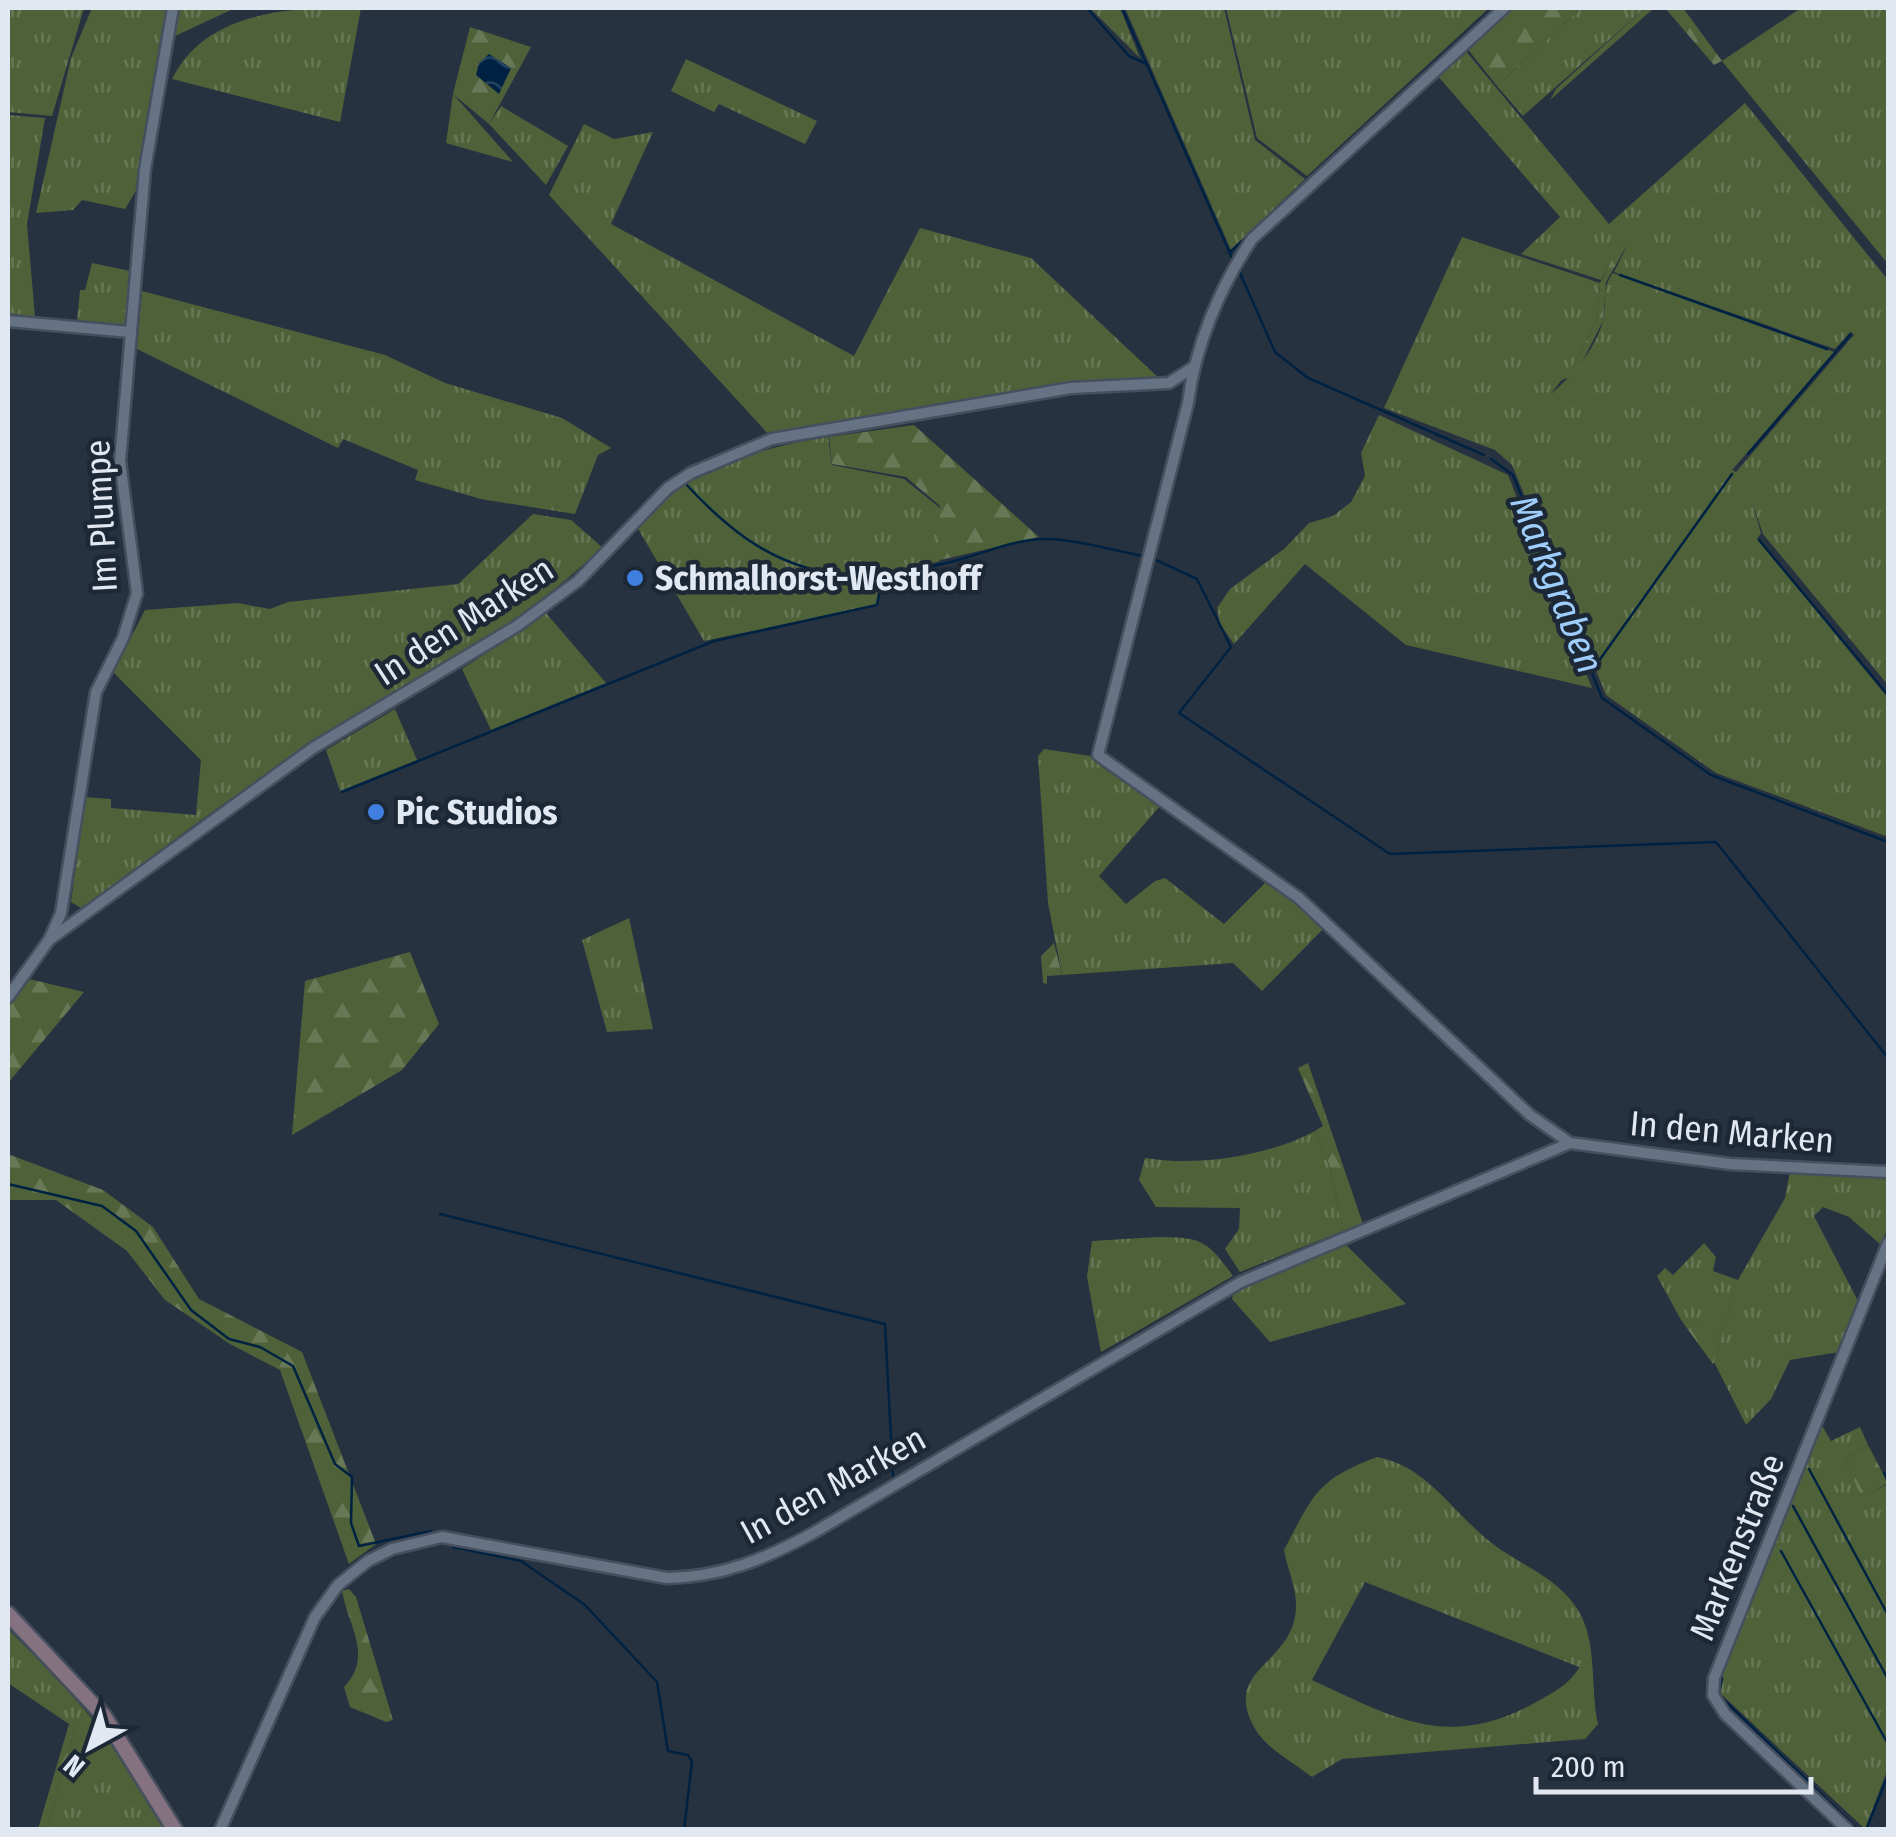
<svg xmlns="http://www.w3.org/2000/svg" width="1896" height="1837" font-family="'Fira Sans Condensed',sans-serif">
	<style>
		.grass { fill: url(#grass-tufts); fill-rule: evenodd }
		.forest { fill: url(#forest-firs) }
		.water { fill: url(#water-waves) }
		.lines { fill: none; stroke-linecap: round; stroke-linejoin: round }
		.stream { stroke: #002242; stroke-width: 2.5 }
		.minor-casing { stroke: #464f5d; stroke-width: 15 }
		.secondary-casing { stroke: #464f5d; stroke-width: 19 }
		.minor { stroke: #667385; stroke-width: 10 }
		.secondary { stroke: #857281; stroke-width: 14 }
		.shop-dot { fill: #3f7fe0; stroke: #1d2837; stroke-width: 4 }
		.labels { text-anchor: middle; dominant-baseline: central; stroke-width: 9; stroke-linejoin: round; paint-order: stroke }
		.street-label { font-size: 35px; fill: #e1e8f2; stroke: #1d2837 }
		.poi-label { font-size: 35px; font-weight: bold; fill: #e1e8f2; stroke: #1d2837; text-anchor: start }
		.water-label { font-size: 38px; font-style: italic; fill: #9fcdfc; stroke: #1d2837 }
	</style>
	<defs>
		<pattern id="grass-tufts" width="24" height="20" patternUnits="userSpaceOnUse" patternTransform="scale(2.5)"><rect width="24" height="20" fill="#4f6139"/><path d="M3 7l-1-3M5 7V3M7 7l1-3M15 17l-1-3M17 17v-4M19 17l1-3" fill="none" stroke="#687856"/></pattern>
		<pattern id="forest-firs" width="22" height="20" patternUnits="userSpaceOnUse" patternTransform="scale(2.5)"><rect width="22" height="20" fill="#4f6139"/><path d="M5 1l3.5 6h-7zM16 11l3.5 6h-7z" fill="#687856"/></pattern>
		<pattern id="water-waves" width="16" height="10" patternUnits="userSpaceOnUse" patternTransform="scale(2.5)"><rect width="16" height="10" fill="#002242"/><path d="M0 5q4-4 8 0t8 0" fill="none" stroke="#25425e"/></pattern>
	</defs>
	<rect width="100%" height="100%" fill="#273241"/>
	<g class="grass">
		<path d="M8 8H84L52 116 8 112Z"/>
		<path d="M92 8H168L137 189 125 209 82 200 73 210 36 213 71 58Z"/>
		<path d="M179 8H235L173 37Z"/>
		<path d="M361 8 340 122 172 79C206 10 293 7 361 8Z"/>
		<path d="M1090 8H1120L1140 58Z"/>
		<path d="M1125 8H1224L1255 140 1305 179 1231 250Z"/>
		<path d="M1226 8H1489L1307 176 1257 138Z"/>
		<path d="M1581 8H1645L1523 116 1497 86Z"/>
		<path d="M1801 8H1888V264L1722 61Z"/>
		<path d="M1465 50 1609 224 1745 103 1888 280V685L1763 534 1752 502 1761 533 1757 539 1888 698V837L1716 773 1606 695 1512 465 1495 450 1384 408 1462 237 1600 283 1597 319 1577 360 1550 395C1572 376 1595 350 1603 321 1607 304 1601 288 1613 273L1834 352 1732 470 1736 472 1854 335 1850 332 1835 349 1614 272 1626 248 1621 244 1601 280 1521 254 1560 217 1437 75Z"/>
		<path d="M686 59 817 121 805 144 719 104 714 112 671 91Z"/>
		<path d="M453 94 513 162 446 143Z"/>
		<path d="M501 106 568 146 546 185 489 124Z"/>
		<path d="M8 115 45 118 27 224 35 317 8 313Z"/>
		<path d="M584 124 614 139 653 132 611 224 854 356 920 228 1031 258 1161 380 1072 385 771 437 549 195Z"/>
		<path d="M92 263 130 271 127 323 120 326 77 321 80 290H85Z"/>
		<path d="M142 291 385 355 445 383 562 418 611 448 598 455 575 514 481 499 415 480 418 470 343 439 338 448 137 349Z"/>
		<path d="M1379 415 1508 475 1592 688 1406 645 1305 564 1234 644 1220 624 1217 608 1230 589 1284 549 1309 523 1333 516 1351 502 1365 476 1361 453Z"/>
		<path d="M828 437 832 465 904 479 940 508V561L882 577 877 605 704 641 637 527C685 469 757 448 828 437Z"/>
		<path d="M533 514 571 520 602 547C518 630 411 681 313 744 233 795 157 851 84 910L71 902 85 797 111 799V808L196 815 201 760 113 672 145 610 238 603 270 609 288 602 458 584Z"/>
		<path d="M546 613 606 683 491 730 462 669Z"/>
		<path d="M395 709 417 760 340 791 326 750Z"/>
		<path d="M1044 749 1097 757 1103 768 1160 806 1099 876 1126 904 1155 881 1165 878 1224 924 1268 880 1326 926 1262 991 1233 963 1062 975 1048 903 1038 756Z"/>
		<path d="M629 918 653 1029 607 1032 582 940Z"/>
		<path d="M1315 1131 1330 1166 1343 1231 1240 1272 1225 1249 1239 1229 1240 1208 1156 1207 1139 1180 1145 1158C1197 1167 1269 1156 1315 1131Z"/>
		<path d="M1790 1171 1888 1175V1227L1881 1245 1849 1217 1823 1207 1814 1216 1858 1301 1839 1352 1790 1360 1771 1399 1746 1425 1714 1362 1732 1302 1718 1335 1681 1320 1657 1276 1665 1268 1673 1275 1704 1243 1716 1257 1713 1271 1738 1280 1785 1198Z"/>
		<path d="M1157 1237C1201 1237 1207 1240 1233 1276L1101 1352 1087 1277 1092 1241Z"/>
		<path d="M1344 1243 1406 1304 1270 1342 1232 1299 1234 1290Z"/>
		<path d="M1821 1424 1831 1441 1860 1427 1868 1445 1844 1459 1862 1497 1888 1484V1768L1865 1829 1720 1693V1675Z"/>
		<path d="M1377 1457C1428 1466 1454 1515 1493 1544 1523 1567 1556 1576 1578 1610 1598 1642 1590 1689 1598 1724L1585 1739 1342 1759 1312 1777C1297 1765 1268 1749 1257 1732 1217 1667 1297 1666 1296 1604 1296 1587 1287 1567 1284 1550 1314 1494 1316 1480 1377 1457ZM1365 1582 1579 1667V1668C1567 1687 1550 1694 1531 1705 1446 1750 1392 1717 1312 1680Z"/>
		<path d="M8 1629C68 1690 128 1750 165 1829H47L75 1728 8 1683Z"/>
	</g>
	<g class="forest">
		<path d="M1511 8H1581L1497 86 1466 47Z"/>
		<path d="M1645 8H1654L1550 100 1556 89Z"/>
		<path d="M1665 8H1683L1722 61 1714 65Z"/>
		<path d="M470 27 531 47 489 124 453 94Z"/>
		<path d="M1620 244 1626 247 1606 282 1603 321 1581 364 1570 377 1557 382 1577 360 1597 319 1600 283Z"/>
		<path d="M914 425 1039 537 940 560V506L906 477 832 464 829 437Z"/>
		<path d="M1054 943 1062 975 1047 976V984L1043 983 1041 956Z"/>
		<path d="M410 952 439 1024 402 1070 292 1135 305 981Z"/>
		<path d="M29 979 84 992 8 1083V1005Z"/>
		<path d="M1308 1063 1363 1224 1343 1231 1330 1166 1315 1131 1323 1126 1298 1068Z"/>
		<path d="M8 1154 103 1190 153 1227 199 1299 302 1352 376 1544 349 1564 280 1370 230 1344 165 1300 127 1251 56 1200H8Z"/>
		<path d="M1733 1299 1714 1362 1713 1364 1681 1320 1718 1334Z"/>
		<path d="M1868 1445 1888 1483 1862 1498 1844 1459Z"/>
		<path d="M349 1589 356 1597 393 1720 386 1722 350 1707 344 1687C374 1657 348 1625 342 1591Z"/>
		<path d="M69 1724 75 1728 47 1829H38Z"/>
	</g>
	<path class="water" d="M489 54 511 68 499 94 476 75 479 63Z"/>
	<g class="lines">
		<g class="stream">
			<path d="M1087 8 1129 56 1147 64"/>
			<path d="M1122 8 1232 258"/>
			<path d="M1229 253 1494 8"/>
			<path d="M1239 271 1275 352 1308 378 1484 455"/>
			<path d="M1620 275 1827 349"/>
			<path d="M1748 454 1851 334"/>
			<path d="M1491 459 1513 475 1602 698 1711 775 1888 842"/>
			<path d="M685 483C769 575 836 591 954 561 982 554 1016 539 1044 539 1076 539 1111 550 1143 556"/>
			<path d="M1759 540 1888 695"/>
			<path d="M1154 559 1197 579 1231 647 1179 713 1390 854 1716 842 1888 1058"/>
			<path d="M1591 672 1732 474"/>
			<path d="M342 792 714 641 877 605 882 577"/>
			<path d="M8 986 16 975"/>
			<path d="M8 1184 102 1206 136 1231 191 1310 229 1339 260 1347 293 1366 335 1464 352 1477 351 1523 359 1546 431 1531"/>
			<path d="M440 1214 885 1324 893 1476"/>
			<path d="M1887 1279 1888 1281"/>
			<path d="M1809 1469 1888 1615"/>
			<path d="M1884 1473 1888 1482"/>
			<path d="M1793 1506 1888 1679"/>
			<path d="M453 1547 521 1561 585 1605 657 1682 668 1751 688 1755 692 1761 684 1830"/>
			<path d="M1781 1551 1888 1744"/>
			<path d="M8 1603 103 1702"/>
			<path d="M8 1625 45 1663"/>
			<path d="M1722 1678 1719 1695 1858 1830"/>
			<path d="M81 1702 90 1711"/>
			<path d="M1866 1830 1888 1775"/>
		</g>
		<defs>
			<g id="minor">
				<path d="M1504 8 1252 239C1220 287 1195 346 1188 403L1098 755 1299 898 1530 1115 1570 1143 1730 1164 1888 1172"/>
				<path d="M8 321 130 332"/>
				<path d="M49 940 313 748 517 626 578 581 668 488 691 473 772 439 1071 388 1169 383 1192 368"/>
				<path d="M8 997 49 940 61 913 96 692 123 638 137 593 120 461 145 169 173 8"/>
				<path d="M220 1830 315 1617 338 1585 368 1561 392 1549 442 1537 667 1578C722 1577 765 1559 813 1533L1241 1282 1570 1143"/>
				<path d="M1848 1830 1725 1714 1713 1695 1714 1678 1888 1243"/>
			</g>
			<path id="secondary" d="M8 1614 104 1716 175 1830"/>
		</defs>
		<use href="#minor" class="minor-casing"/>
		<use href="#secondary" class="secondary-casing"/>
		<use href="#minor" class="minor"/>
		<use href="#secondary" class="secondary"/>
	</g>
	<g class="shop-dot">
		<circle cx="635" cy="578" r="10"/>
		<circle cx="376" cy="812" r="10"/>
	</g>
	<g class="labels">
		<g class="street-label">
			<text transform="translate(101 516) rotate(-93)">Im Plumpe</text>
			<text transform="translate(464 621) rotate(-33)">In den Marken</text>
			<text transform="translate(1732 1132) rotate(5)">In den Marken</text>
			<text transform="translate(833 1485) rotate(-29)">In den Marken</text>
			<text transform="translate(1737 1547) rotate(-68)">Markenstraße</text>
		</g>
		<g class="poi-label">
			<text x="655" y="578">Schmalhorst-Westhoff</text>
			<text x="396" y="812">Pic Studios</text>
		</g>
		<g class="water-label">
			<text transform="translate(1557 584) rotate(68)">Markgraben</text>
		</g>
	</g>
	<rect width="1896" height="1837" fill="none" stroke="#e1e8f2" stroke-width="20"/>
	<g transform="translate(90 1747) rotate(220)" stroke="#1d2837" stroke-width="8" paint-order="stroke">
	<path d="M0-8L18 38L0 25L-18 38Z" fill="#e1e8f2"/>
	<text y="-15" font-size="28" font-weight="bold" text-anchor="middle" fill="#e1e8f2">N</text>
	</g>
	<path d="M1536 1777v15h275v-15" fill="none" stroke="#e1e8f2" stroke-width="5"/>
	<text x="1551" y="1777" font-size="30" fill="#e1e8f2" stroke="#1d2837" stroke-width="8" paint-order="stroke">200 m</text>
</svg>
